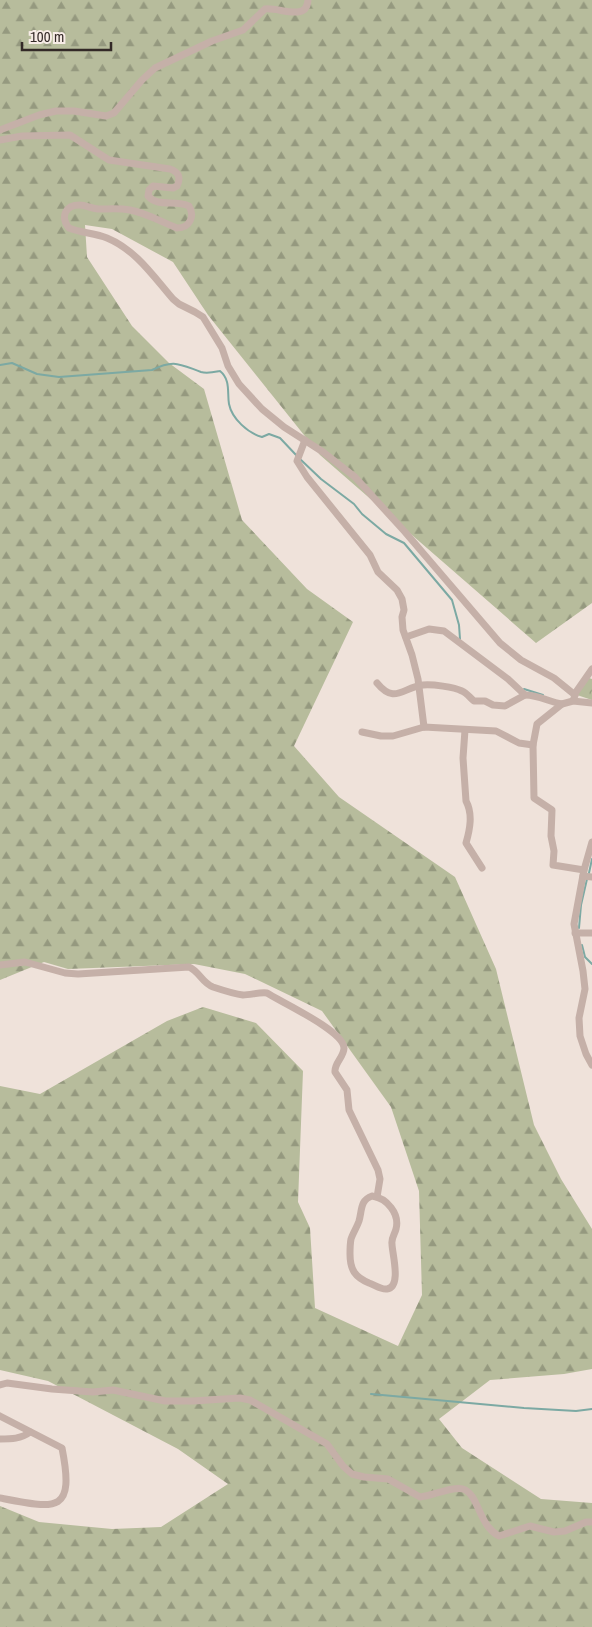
<svg xmlns="http://www.w3.org/2000/svg" width="592" height="1627" font-family="'Archivo Narrow',sans-serif">
	<style>
		.forest { fill: url(#forest-firs) }
		.park { fill: url(#park-crowns) }
		.lines { fill: none; stroke-linecap: round; stroke-linejoin: round }
		.stream { stroke: #7ca9a3; stroke-width: 2 }
		.minor { stroke: #c5b0a8; stroke-width: 7 }
	</style>
	<defs>
		<pattern id="forest-firs" width="22" height="20" patternUnits="userSpaceOnUse" patternTransform="scale(1.25)"><rect width="22" height="20" fill="#b7bc9c"/><path d="M5 1l3.5 6h-7zM16 11l3.5 6h-7z" fill="#95997f"/></pattern>
		<pattern id="park-crowns" width="20" height="18" patternUnits="userSpaceOnUse" patternTransform="scale(1.25)"><rect width="20" height="18" fill="#b7bc9c"/><path d="M2 6a3 3 0 1 1 6 0M12 15a3 3 0 1 1 6 0" fill="none" stroke="#95997f"/></pattern>
	</defs>
	<rect width="100%" height="100%" fill="#efe2da"/>
	<path class="forest" d="M0 0H592V603L536 643 320 455 208 315 173 262 112 229 85 225 87 257 132 326 169 363 204 389 242 520 307 589 353 622 294 746 339 797 455 877 496 969 534 1125 561 1179 592 1229V1369L564 1374 490 1380 439 1419 462 1448 541 1499 592 1503V1627H0V1506L39 1522 112 1529 161 1527 228 1484 178 1449 48 1381 0 1370V1086L40 1094 167 1021 203 1007 256 1023 303 1071 298 1202 310 1228 315 1308 398 1346 422 1295 419 1191 391 1107 322 1011 245 974 194 964 68 969 44 962 0 980Z"/>
	<path class="park" d="M589 678 592 679V700L577 695Z"/>
	<g class="lines">
		<g class="stream">
			<path d="M0 365 12 363 37 374 59 377 152 370C174 359 179 364 201 372 207 374 215 372 220 371 231 380 227 393 229 404 232 419 248 433 262 437L269 434 280 438 297 456"/>
			<path d="M300 459 321 479 354 504 362 514 386 534 404 543 452 600 459 625 460 639"/>
			<path d="M524 689 543 695"/>
			<path d="M589 873 592 859"/>
			<path d="M579 928 581 905 587 879"/>
			<path d="M582 945 585 957 592 964"/>
			<path d="M371 1394 524 1408 576 1411 592 1409"/>
		</g>
		<g class="minor">
			<path d="M0 130 39 115 56 111H74L106 116 114 113 142 80 155 68 212 41 243 30 265 9C279 7 307 22 308 0"/>
			<path d="M0 140 22 136 70 135 109 160 170 169C179 172 181 178 177 186L173 188 153 186 149 190 148 196C158 208 176 199 189 206 195 216 190 228 177 228 162 222 146 213 130 210 120 208 109 209 99 209 92 209 86 205 80 205 65 205 60 217 69 228 81 233 95 233 107 238 136 250 153 276 173 299L179 304 195 312 203 317 222 348 228 366 239 384 262 409 284 427 323 452 355 477 405 532 500 643 521 660 554 678 575 695"/>
			<path d="M305 440 297 461 307 477 370 555 378 572 397 590 402 599 404 610 402 617 403 630 412 655 418 679 424 727"/>
			<path d="M406 637 429 629 444 631 508 679 525 695C539 695 549 702 562 704"/>
			<path d="M377 683C395 705 403 687 423 685 432 684 454 687 462 691 467 693 470 698 474 701H485L493 705 505 706 525 695"/>
			<path d="M574 698 576 692 592 669"/>
			<path d="M465 730 463 758 466 801C473 814 470 829 466 843L482 868"/>
			<path d="M362 732 381 736H393L424 727 496 731 519 743 533 745"/>
			<path d="M592 842 584 870 574 924 583 971 585 989 579 1018 580 1036 586 1054 592 1065"/>
			<path d="M584 870 553 865 554 851 551 836 552 810 534 798 533 745 537 724 562 704 573 701 592 703"/>
			<path d="M583 876 592 877"/>
			<path d="M575 933H592"/>
			<path d="M0 965 25 962 65 973 78 974 189 967C199 971 202 983 213 987 222 990 234 994 243 995 251 995 259 992 267 993 281 1002 344 1031 344 1048 344 1057 334 1063 335 1072L347 1090 349 1110 378 1170 380 1179 377 1197"/>
			<path d="M372 1196C387 1198 400 1214 396 1229 395 1234 391 1238 392 1244 392 1253 402 1287 387 1289 381 1290 375 1285 369 1283 355 1277 350 1270 350 1254 350 1249 350 1244 351 1239 353 1233 357 1227 359 1221 362 1211 360 1200 372 1196Z"/>
			<path d="M0 1385 7 1383 52 1389 93 1392 113 1390 165 1401H193L240 1398 250 1400 327 1444 343 1466 352 1474 364 1477 388 1479 420 1497C432 1496 453 1486 463 1489 479 1494 478 1525 499 1536L530 1526 554 1532 565 1531 586 1522H592"/>
			<path d="M0 1416 62 1448C75 1514 57 1509 0 1498"/>
			<path d="M0 1439C11 1439 21 1439 30 1432"/>
		</g>
	</g>
	<path d="M22 42v8h89v-8" fill="none" stroke="#332927" stroke-width="2.5"/>
	<text x="30" y="42" font-size="15" fill="#332927" stroke="#f7ece6" stroke-width="4" paint-order="stroke">100 m</text>
</svg>
